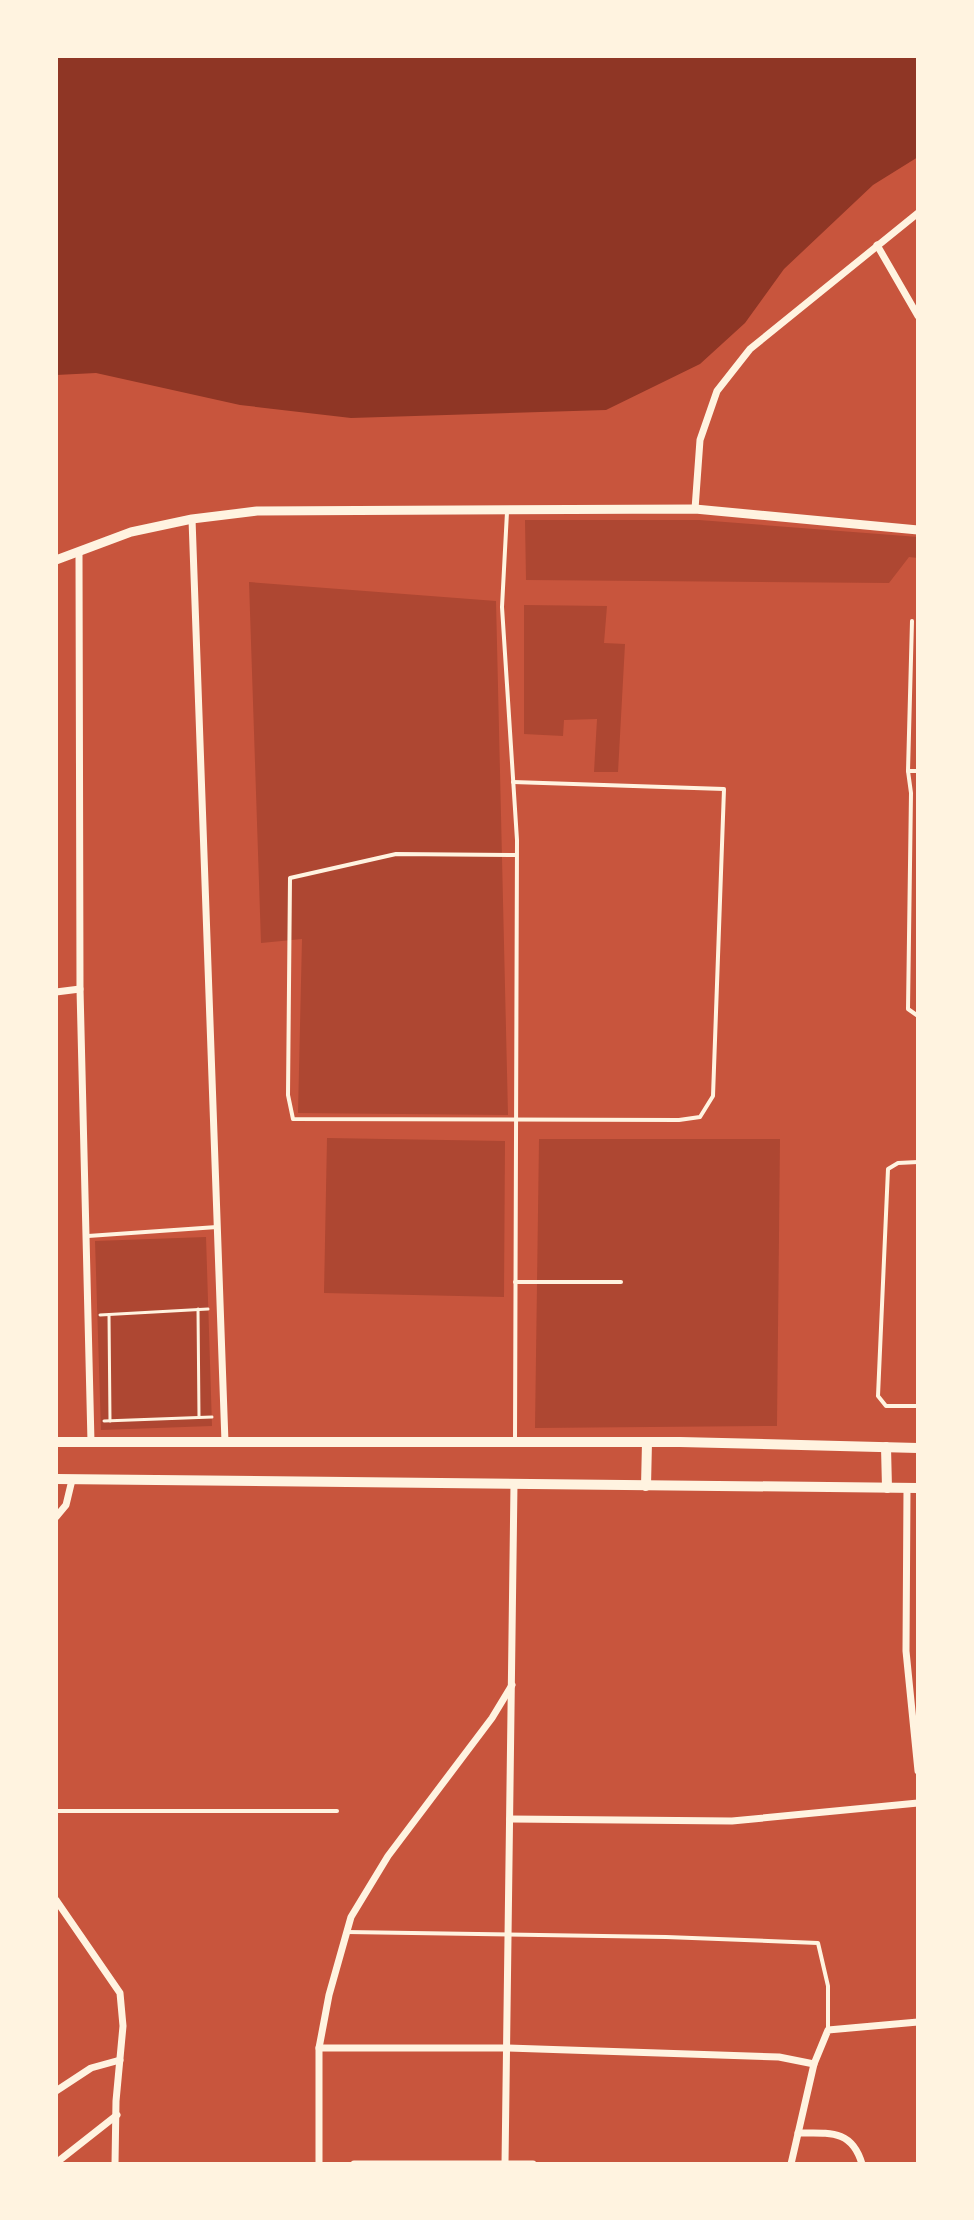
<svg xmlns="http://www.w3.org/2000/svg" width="974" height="2220" font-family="'Archivo Narrow',sans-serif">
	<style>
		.green { fill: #ae4732 }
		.water { fill: #8f3625 }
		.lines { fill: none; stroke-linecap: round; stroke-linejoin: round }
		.path { stroke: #fff3e0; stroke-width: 3 }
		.service { stroke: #fff3e0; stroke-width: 4 }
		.minor { stroke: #fff3e0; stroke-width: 7 }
		.tertiary { stroke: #fff3e0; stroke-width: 9 }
		.secondary { stroke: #fff3e0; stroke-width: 10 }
	</style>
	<rect width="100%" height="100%" fill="#c8553d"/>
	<g class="green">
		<path d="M525 520H699L918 537V558L909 557 889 583 526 580Z"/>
		<path d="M249 582 496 601 508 1115 298 1113 302 939 261 943Z"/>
		<path d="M524 605 607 606 604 643 625 644 618 772H594L597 719 564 720 563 736 524 734Z"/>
		<path d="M327 1138 505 1141 504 1297 324 1293Z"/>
		<path d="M539 1139H780L777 1426 535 1428Z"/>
		<path d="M206 1237 212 1426 101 1430 95 1241Z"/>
	</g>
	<path class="water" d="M56 56H918V157L873 185 784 269 745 323 700 364 606 410 351 418 240 405 96 373 56 375Z"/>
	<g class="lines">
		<g class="path">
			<path d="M198 1309 199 1417"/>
			<path d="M100 1315 208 1309"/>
			<path d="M109 1315 110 1421"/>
			<path d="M104 1421 212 1417"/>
		</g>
		<g class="service">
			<path d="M507 512 502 607 517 840 515 1439"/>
			<path d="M908 771 912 621"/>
			<path d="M918 771H908L911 793 908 1009 918 1016"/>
			<path d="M513 782 724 789 713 1096 700 1117 679 1120 293 1119 288 1095 290 878 396 854 515 855"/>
			<path d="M918 1162 898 1163 888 1169 878 1396 886 1406H918"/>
			<path d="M88 1236 217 1227"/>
			<path d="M515 1282H621"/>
			<path d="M56 1811H337"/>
			<path d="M347 1932 666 1937 818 1943 828 1986V2029"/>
		</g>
		<g class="minor">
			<path d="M877 245 918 316"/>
			<path d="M695 509 700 440 717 391 750 349 918 213"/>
			<path d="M192 519 225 1442"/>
			<path d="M79 553 80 989 91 1442"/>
			<path d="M56 992 80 989"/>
			<path d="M907 1488 906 1651 918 1771"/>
			<path d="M56 1517 66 1505 72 1480"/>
			<path d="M510 1819 732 1821 918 1803"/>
			<path d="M56 1900 120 1993 123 2026 116 2101 115 2164"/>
			<path d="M319 2048H507L779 2057 814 2064"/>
			<path d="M56 2091 91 2068 120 2060"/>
			<path d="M798 2133C829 2133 852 2129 862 2164"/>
			<path d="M56 2163 117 2115"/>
			<path d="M319 2164V2048L329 1995 351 1917 388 1856 492 1718 512 1685"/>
			<path d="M354 2164H533"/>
			<path d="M505 2164 514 1484"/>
			<path d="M791 2164 814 2064 828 2030 918 2022"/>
		</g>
		<path class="tertiary" d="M56 560 131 532 192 519 257 511 695 509 918 530"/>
		<g class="secondary">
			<path d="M56 1442H680L918 1448"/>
			<path d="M886 1447 887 1488"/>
			<path d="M56 1479 918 1488"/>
			<path d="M646 1486 647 1442"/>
		</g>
	</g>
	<rect width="974" height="2220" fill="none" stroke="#fff3e0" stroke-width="116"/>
</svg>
